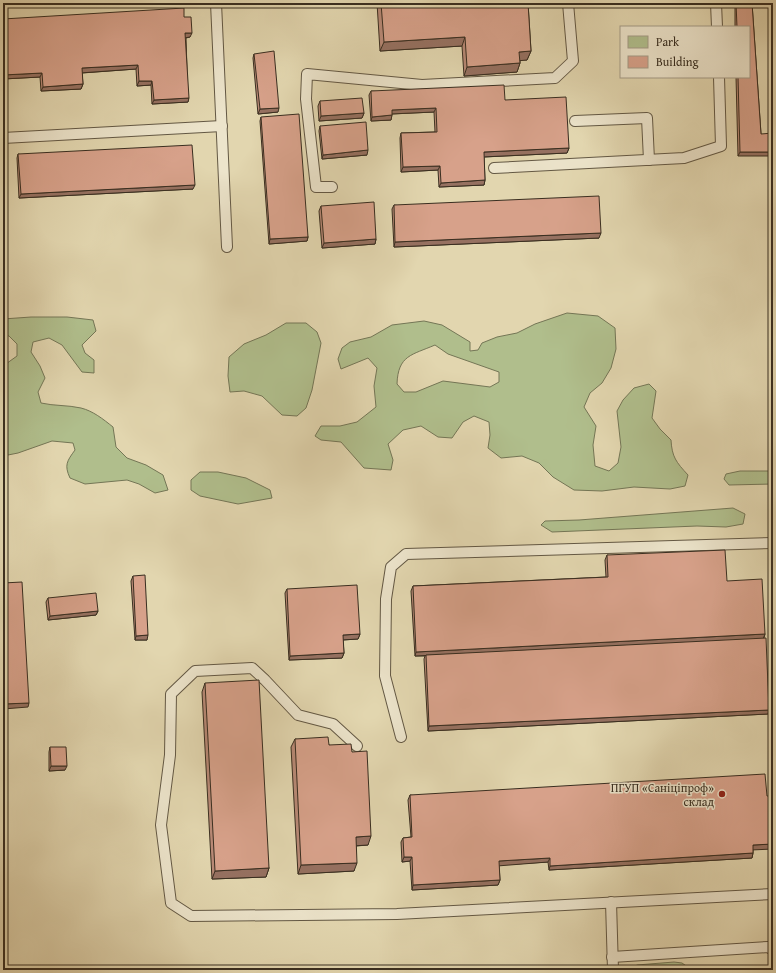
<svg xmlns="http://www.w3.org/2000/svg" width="776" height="973" font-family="'Gentium Book Plus',serif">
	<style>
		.green { fill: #b0be8c; stroke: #747656; fill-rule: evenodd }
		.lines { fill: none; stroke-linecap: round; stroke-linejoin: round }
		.service-casing { stroke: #635844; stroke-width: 12 }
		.service { stroke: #ece4cb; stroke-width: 10 }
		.wall { fill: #b98a77; stroke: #392e20 }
		.shaded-wall { fill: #967161; stroke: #392e20 }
		.building { fill: #d7a18a; stroke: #392e20 }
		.poi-dot { fill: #8f2418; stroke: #ece4cb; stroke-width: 1.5 }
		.labels { text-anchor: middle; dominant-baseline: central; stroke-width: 3; stroke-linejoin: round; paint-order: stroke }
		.poi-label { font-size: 12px; fill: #392e20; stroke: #ece4cb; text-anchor: end }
	</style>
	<rect width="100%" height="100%" fill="#e2d6af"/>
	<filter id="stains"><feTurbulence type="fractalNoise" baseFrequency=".005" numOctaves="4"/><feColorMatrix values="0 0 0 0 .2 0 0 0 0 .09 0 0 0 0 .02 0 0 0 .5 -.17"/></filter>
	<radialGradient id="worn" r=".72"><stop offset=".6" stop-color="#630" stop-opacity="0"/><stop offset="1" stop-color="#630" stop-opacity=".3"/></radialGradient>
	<g class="green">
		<path d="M567 313 598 316 615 328 616 349 611 368 602 383 590 393 584 407 596 426 593 445 595 466 609 471 618 463 621 447 617 411 623 400 634 388 649 384 656 391 652 418 660 429 671 440C672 457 676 462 688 475L685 486 670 489 634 487 602 491 574 490 553 477 539 463 522 456 501 458 488 448 490 435 489 422 474 416 463 422 452 438 438 437 421 426 403 430 388 444 393 460 391 470 364 468 341 442 321 440 315 436 321 426H340L357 422 376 407 374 386 377 368 368 358 341 369 338 359 342 348 350 342 371 337 392 325 424 321 442 325 470 342V351L478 350 482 343 497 337 517 333 535 324ZM435 345 448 354 499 372V382L490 387 443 381 416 392H404L397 384C398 355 412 355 435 345Z"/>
		<path d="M31 317H67L93 320 96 331 82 345 85 353 94 360V373L82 372 62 345 49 338 33 342 31 352 40 366 45 378 38 392 41 403C54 406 68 405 81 408 93 411 103 419 113 427L116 447 127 458 146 465 163 475 168 490 155 493 139 484 127 480 85 484 70 478C64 465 67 461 75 450L73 443 52 441 18 453 3 456V366L17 356V344L9 336 3 334V319Z"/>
		<path d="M286 323H306L317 332 321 343 312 390 306 408 297 416 282 415 262 396 244 391 230 392 228 376 229 357 244 344 266 335Z"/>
		<path d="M740 471H773V484L729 485 724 479 726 474Z"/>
		<path d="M200 472H218L246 478 270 490 272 498 238 504 200 496 191 490V480Z"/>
		<path d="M733 508 745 514 743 524 726 527 697 526 552 532 541 525 545 521 579 520Z"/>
		<path d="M674 962 682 963 692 970H629L637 965Z"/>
	</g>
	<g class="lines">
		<defs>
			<g id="service">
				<path d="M216 3 227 247"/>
				<path d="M716 3 717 27"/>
				<path d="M575 121 647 118 649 160"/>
				<path d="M3 138 222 126"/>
				<path d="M494 168 684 158 721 146 719 77"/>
				<path d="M332 187H316L306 99 307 74 422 85 555 78 573 61 568 3"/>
				<path d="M401 737 385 676 386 599 391 567 406 554 773 543"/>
				<path d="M357 746 333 724 298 715 265 680 252 668 195 671 171 694 170 755 161 825 171 903 191 916 397 914 773 894"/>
				<path d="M611 902 613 970"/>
				<path d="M612 957 768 947 773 950"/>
			</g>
		</defs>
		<use href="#service" class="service-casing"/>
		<use href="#service" class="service"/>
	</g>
	<g class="wall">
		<path d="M377 3H528L531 51 527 60H520V63L517 72 464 76 462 46 380 51Z"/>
		<path d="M735 3H752L761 134 738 156 736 77H749V27H735Z"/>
		<path d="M184 17 190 37 186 38 188 102 152 104 151 85 137 86 136 69 82 73 83 84 81 89 41 91 40 77 3 79Z"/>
		<path d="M254 54 278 112 258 114 253 58Z"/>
		<path d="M371 91 505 100 569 148 567 153 484 157 485 180 484 185 439 187 438 170 401 172 400 138 401 133 435 132 434 112 392 114 391 120 371 121 369 95Z"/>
		<path d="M320 101 364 113 362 118 319 121 318 106Z"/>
		<path d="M261 117 308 237 307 241 269 244 260 121Z"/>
		<path d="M320 126 367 155 322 159 319 131Z"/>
		<path d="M18 154 193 189 19 198 17 158Z"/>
		<path d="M394 205 599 238 394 247 392 209Z"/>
		<path d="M321 206 376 239 375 244 322 248 319 211Z"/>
		<path d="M607 555 727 581 765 634 764 638 769 710 768 714 428 731 424 659 425 656H415L411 591 413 586 606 577 605 560Z"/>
		<path d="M133 576 147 640H135L131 581Z"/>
		<path d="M287 589 360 634 358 639 343 640 344 653 342 658 289 660 285 593Z"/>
		<path d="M48 598 98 611 96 615 48 620 46 602Z"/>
		<path d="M205 683 269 868 266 877 212 879 202 692Z"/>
		<path d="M295 739 329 745 352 752 368 845 356 846 354 871 298 874 291 747Z"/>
		<path d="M50 747 65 770 49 771V752Z"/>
		<path d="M410 795 753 850V853L752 858 549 870 548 862 499 865 500 880 498 885 412 890 410 861 402 862 401 842 403 838 411 837 408 800Z"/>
	</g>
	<g class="shaded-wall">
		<path d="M185 33H192L190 37 184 38Z"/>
		<path d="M465 37 462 46 380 51 384 42Z"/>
		<path d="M531 51 527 60 516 61 519 52Z"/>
		<path d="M520 63 517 72 464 76 467 67Z"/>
		<path d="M138 65 136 69 80 73 82 68Z"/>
		<path d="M42 73 40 77 3 79V75Z"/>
		<path d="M139 81H152L151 85 137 86Z"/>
		<path d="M83 84 81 89 41 91 43 87Z"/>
		<path d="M189 98 188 102 152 104 154 100Z"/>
		<path d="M279 108 278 112 258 114 260 109Z"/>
		<path d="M436 108 434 112 390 114 392 110Z"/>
		<path d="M364 113 362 118 319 121 321 116Z"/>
		<path d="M392 115 391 120 371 121 372 117Z"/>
		<path d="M569 148 567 153 482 157 484 152Z"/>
		<path d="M368 150 367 155 322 159 323 155Z"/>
		<path d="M740 152H773V156H738Z"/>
		<path d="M440 166 438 170 401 172 403 167Z"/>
		<path d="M485 180 484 185 439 187 441 183Z"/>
		<path d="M195 185 193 189 19 198 21 194Z"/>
		<path d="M601 233 599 238 394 247 395 242Z"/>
		<path d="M308 237 307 241 269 244 270 239Z"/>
		<path d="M376 239 375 244 322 248 324 243Z"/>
		<path d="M98 611 96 615 48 620 50 616Z"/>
		<path d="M360 634 358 639 341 640 343 635Z"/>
		<path d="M765 634 763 639 415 656 416 652Z"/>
		<path d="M148 635 147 640H135L136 636Z"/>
		<path d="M344 653 342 658 289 660 290 656Z"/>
		<path d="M29 703 28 707 3 709V704Z"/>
		<path d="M769 710 768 714 428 731 429 726Z"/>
		<path d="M51 766H67L65 770 49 771Z"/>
		<path d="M371 836 368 845 352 846 356 837Z"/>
		<path d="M773 844V849L751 850 753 845Z"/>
		<path d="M753 853 752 858 549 870 550 866Z"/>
		<path d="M404 857H412L410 861 402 862Z"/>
		<path d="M550 858 548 862 497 866 499 861Z"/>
		<path d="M357 863 354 871 298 874 301 865Z"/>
		<path d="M269 868 266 877 212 879 215 871Z"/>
		<path d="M500 880 498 885 412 890 413 885Z"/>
	</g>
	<g class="building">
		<path d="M381 3H528L531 51 519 52 520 63 467 67 465 37 384 42Z"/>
		<path d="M736 3H752L761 134 773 133V152H740L738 77H749V27H737Z"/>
		<path d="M184 8V17H191L192 33H185L189 98 154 100 152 81H139L138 65 82 68 83 84 43 87 42 73 3 75V19Z"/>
		<path d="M274 51 279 108 260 109 254 54Z"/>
		<path d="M504 85 505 100 566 97 569 148 484 152 485 180 441 183 440 166 403 167 401 133 437 132 436 108 392 110V115L372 117 371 91Z"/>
		<path d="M362 98 364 113 321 116 320 101Z"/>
		<path d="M299 114 308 237 270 239 261 117Z"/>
		<path d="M366 122 368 150 323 155 320 126Z"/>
		<path d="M192 145 195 185 21 194 18 154Z"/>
		<path d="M599 196 601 233 395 242 394 205Z"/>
		<path d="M374 202 376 239 324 243 321 206Z"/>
		<path d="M725 550 727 581 762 579 765 634 416 652 413 586 608 577 607 555Z"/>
		<path d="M145 575 148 635 136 636 133 576Z"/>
		<path d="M22 582 29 703 3 704V583Z"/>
		<path d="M357 585 360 634 343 635 344 653 290 656 287 589Z"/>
		<path d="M96 593 98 611 50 616 48 598Z"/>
		<path d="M766 638 769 710 429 726 426 655Z"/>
		<path d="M259 680 269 868 215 871 205 683Z"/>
		<path d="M328 737 329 745 351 744 352 752 367 751 371 836 356 837 357 863 301 865 295 739Z"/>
		<path d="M50 747H66L67 766H51Z"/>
		<path d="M765 774 767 796H773V844L753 845V853L550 866V858L499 861 500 880 413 885 412 857H404L403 838 412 837 410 795Z"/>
		<path d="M773 966V970H740V968Z"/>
		<path d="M76 969V970H56Z"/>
	</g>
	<circle class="poi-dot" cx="722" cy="794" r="4"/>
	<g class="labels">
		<g class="poi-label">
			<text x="714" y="787">ПГУП «Саніціпроф»<tspan x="714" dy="14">склад</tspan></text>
		</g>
	</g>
	<rect width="776" height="973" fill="none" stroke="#e2d6af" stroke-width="16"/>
	<rect x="4" y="4" width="768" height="965" fill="none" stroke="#392e20" stroke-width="2"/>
	<rect x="8" y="8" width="760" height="957" fill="none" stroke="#392e20"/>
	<rect x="620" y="26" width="130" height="52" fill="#ece4cb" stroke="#a49b87"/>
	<rect x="628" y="36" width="20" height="12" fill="#b0be8c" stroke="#a49b87"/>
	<text x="656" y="46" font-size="12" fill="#392e20">Park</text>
	<rect x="628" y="56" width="20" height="12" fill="#d7a18a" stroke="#a49b87"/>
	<text x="656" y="66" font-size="12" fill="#392e20">Building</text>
	<rect width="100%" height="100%" filter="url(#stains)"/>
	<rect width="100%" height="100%" fill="url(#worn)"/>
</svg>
